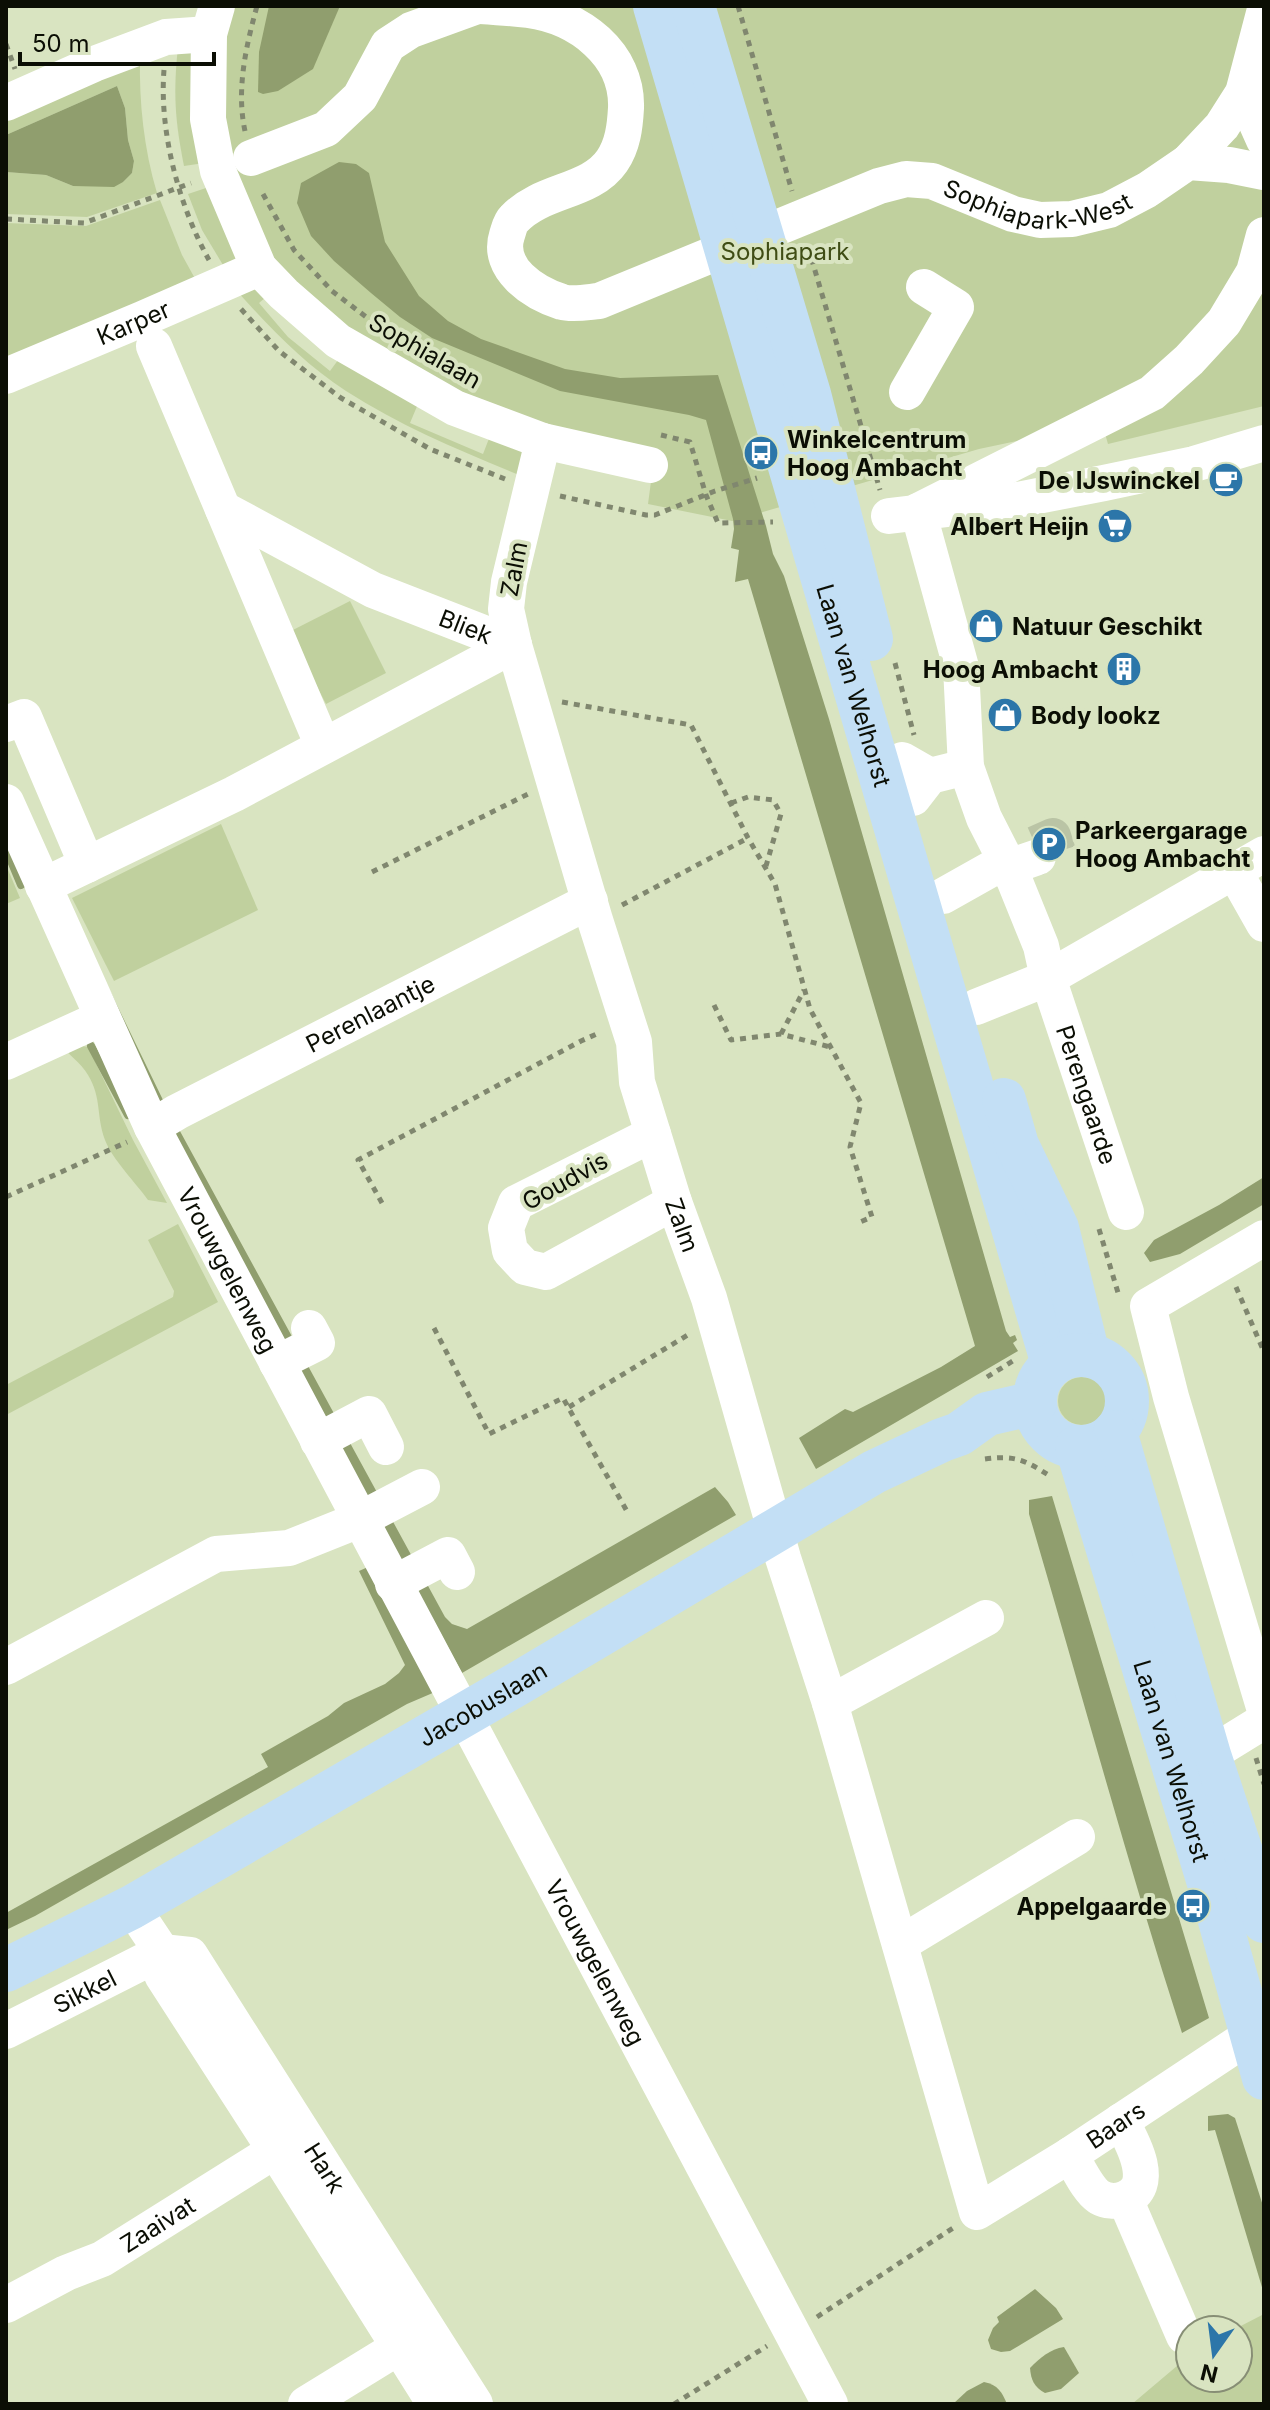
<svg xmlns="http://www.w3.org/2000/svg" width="1270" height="2410" font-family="Inter,sans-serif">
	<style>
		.green { fill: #c0d09e }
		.water { fill: #909e6e }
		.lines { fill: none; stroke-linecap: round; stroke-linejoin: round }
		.stream { stroke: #909e6e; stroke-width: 8 }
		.minor-tunnel { stroke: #bac4a5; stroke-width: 36; stroke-dasharray: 36 18; stroke-linecap: butt }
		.path { stroke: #80876f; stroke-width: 5; stroke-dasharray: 6 6; stroke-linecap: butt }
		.minor { stroke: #fff; stroke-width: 36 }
		.major { stroke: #c3dff5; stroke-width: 44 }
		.labels { text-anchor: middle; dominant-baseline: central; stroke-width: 8; stroke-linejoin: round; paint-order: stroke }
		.street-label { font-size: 24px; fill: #0b0e04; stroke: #d9e4c1 }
		.park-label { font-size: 24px; fill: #3f4d15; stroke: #d9e4c1 }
		.poi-label { font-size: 24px; font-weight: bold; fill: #0b0e04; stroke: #d9e4c1; text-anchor: start }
	</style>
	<rect width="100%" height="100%" fill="#d9e4c1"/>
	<g class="green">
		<path d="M226 6H1264V406L1108 444 1102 423 979 449 732 521 648 504 654 459 548 433 349 340 263 247 216 111Z"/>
		<path d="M178 47 192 53 204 163 184 166C175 121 173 93 178 47Z"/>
		<path d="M140 57C139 103 144 149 157 193L87 217 6 214V172L46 175 73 186 123 182 132 173 134 161 128 140 125 108 117 86 6 135V113Z"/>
		<path d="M212 186 238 263 226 270 202 230 188 194Z"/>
		<path d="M160 200 182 255 198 284 6 366V223L86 226Z"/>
		<path d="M250 285 272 292 259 303 288 337 330 371 341 356 418 404 410 423 483 454 490 436 523 449 524 477C463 452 402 427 346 391 304 364 269 327 236 290Z"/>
		<path d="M350 601 386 673 326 704 289 632Z"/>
		<path d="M221 824 258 910 114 981 72 898Z"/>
		<path d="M6 865 20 898 6 904Z"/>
		<path d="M60 1042 88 1047 133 1140 167 1203 148 1200C136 1183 112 1159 105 1140 96 1116 102 1098 88 1075 81 1062 67 1055 60 1042Z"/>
		<path d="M178 1224 218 1302 6 1415V1385L173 1297 174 1291 148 1240Z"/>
		<circle cx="1082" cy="1401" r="24"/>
		<path d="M1264 2314V2404H1132L1190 2355V2378H1238V2330H1233Z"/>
	</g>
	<g class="water">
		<path d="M269 6H340L313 69 278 91 263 94 258 92 259 52Z"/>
		<path d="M117 86 125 108 128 140 134 161 132 173 123 182 114 187 73 186 46 175 6 172V135Z"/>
		<path d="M339 162 356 164 369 173 385 242 419 296 448 321 481 339 565 369 620 378 718 375 766 526 773 554 784 576 829 719 1006 1331 1010 1337 1015 1335 1017 1340 1013 1343 1018 1351 816 1469 799 1438 845 1409 853 1412 941 1367 975 1346 748 579 735 582 739 550 731 548 734 529 733 519 706 420 689 415 560 391 432 338 400 317 371 293 334 261 311 236 297 203 301 183Z"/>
		<path d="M66 900 163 1100 445 1617 452 1624 467 1629 715 1487 728 1502 736 1515 462 1673 156 1108Z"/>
		<path d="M1264 1177V1204L1180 1254 1150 1262 1144 1253 1154 1240 1219 1205Z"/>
		<path d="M1052 1496 1209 2018 1182 2033C1127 1862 1080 1687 1029 1514V1500Z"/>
		<path d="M368 1567 435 1692 407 1704 35 1916 6 1930V1913L268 1767 261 1754 328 1716 344 1703 385 1684 399 1673 405 1665 359 1571Z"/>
		<path d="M1228 2114 1235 2118 1264 2209V2294L1215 2130 1208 2131V2116Z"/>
		<path d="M1035 2289 1056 2308 1063 2319 1010 2351 1001 2352 991 2349 988 2340 993 2328 999 2322 997 2317Z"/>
		<path d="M1064 2347 1079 2373 1061 2389 1045 2393C1034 2387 1031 2380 1030 2368 1040 2358 1050 2349 1064 2347Z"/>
		<path d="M984 2382C998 2385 1002 2392 1007 2404H953L967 2391Z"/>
	</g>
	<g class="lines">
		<g class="stream">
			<path d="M6 849 21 885"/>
			<path d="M91 1046 128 1115"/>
		</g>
		<path class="minor-tunnel" d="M1035 844 1053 836 1058 852 1038 857"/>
		<g class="path">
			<path d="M738 6 792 191"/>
			<path d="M6 44 15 69"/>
			<path d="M164 70C159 132 179 206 209 260"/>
			<path d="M245 131C236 90 246 46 257 6"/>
			<path d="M263 194 294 250 332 291 378 326"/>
			<path d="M6 219 84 223 191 183"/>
			<path d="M808 247 880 490"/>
			<path d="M241 309 279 351 341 398 430 449 505 479"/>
			<path d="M661 435 690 442 706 495 718 523 773 522"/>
			<path d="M560 496 646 515H655L715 491 757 478"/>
			<path d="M895 663 914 735"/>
			<path d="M562 702 691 725 748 838 775 884 810 1009 861 1103 850 1147 872 1217 860 1222"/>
			<path d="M731 803 748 797 773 800 781 814 766 866"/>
			<path d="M372 872 528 794"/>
			<path d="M622 905 748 838"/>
			<path d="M714 1005 731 1040 781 1034 830 1047"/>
			<path d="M781 1034 804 990"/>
			<path d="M6 1197 127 1142"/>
			<path d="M382 1203 358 1160 581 1041 601 1032"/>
			<path d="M1099 1229 1119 1296"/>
			<path d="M1236 1287 1264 1352"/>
			<path d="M434 1328 489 1434 563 1398 628 1513"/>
			<path d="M987 1377 1016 1359"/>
			<path d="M569 1407 691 1333"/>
			<path d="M985 1459C1015 1455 1025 1460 1050 1476"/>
			<path d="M1256 1758 1264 1784"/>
			<path d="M817 2317 953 2228"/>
			<path d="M674 2404 767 2346"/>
		</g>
		<g class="minor">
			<path d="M217 6 209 34 208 119 218 171 259 268 284 294 338 341 455 408 543 441 650 465"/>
			<path id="s1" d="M480 6C496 7 512 8 528 10 579 17 628 54 626 108 625 126 623 145 612 161 590 193 542 189 514 219 510 223 509 229 507 235 496 269 534 293 562 302 573 305 588 302 599 301L879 186 906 179 932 181 1013 214 1040 220 1072 219 1109 210 1147 190 1188 162 1229 165 1264 172"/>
			<path d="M1243 93 1264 140"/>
			<path d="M6 103 94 64 166 37 209 34"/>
			<path d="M251 158 326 129 360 97 388 45 411 30 477 6"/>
			<path d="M1188 162 1222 126 1243 93 1264 13"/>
			<path d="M154 346 323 746"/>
			<path id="s2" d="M6 376 142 319 259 268"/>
			<path d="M907 392 956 307 924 287"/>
			<path id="s3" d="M543 441 509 582 506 609 514 645 595 920 634 1042 637 1082 674 1202 709 1298 783 1558 830 1703 977 2212 1070 2155 1251 2035"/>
			<path id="s4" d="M223 509 373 590 514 645"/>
			<path id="s5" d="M918 511 961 667 966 767 984 818 1009 867 1041 946 1048 978 1126 1212"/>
			<path d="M918 511 1152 393 1189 360 1224 322 1254 272 1264 235"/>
			<path d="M889 516 1007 502 1104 483 1194 464 1264 443"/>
			<path d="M6 724 24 717 87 865"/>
			<path d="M902 760 930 776"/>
			<path d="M913 798 930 776 966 767"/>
			<path id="s6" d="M6 802 152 1127 830 2404"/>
			<path d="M1234 871 1264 924"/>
			<path d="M43 886 234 794 514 645"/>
			<path d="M943 896 991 869 1009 867 1038 857"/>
			<path d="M976 1007 1048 978 1264 854"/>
			<path d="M6 1062 102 1018"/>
			<path id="s7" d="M152 1127 177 1112 590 901"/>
			<path d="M653 1134 516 1203 506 1228 510 1251 525 1267 546 1272 674 1202"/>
			<path d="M1264 1238 1148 1306 1171 1397 1264 1707"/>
			<path d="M277 1363 317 1343 309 1328"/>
			<path d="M318 1441 369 1414 386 1447"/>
			<path d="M393 1584 448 1555 457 1572"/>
			<path d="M6 1667 216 1554 289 1548 359 1520 422 1487"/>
			<path d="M830 1703 986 1618"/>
			<path d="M1209 1755 1264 1721"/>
			<path d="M132 1907 162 1952V1975L275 2150 435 2404"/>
			<path d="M900 1944 1077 1837"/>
			<path id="s8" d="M162 1952 190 1955 475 2404"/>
			<path id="s9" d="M6 2031 162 1952"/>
			<path d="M1070 2155C1078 2167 1087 2189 1099 2197 1106 2201 1116 2202 1124 2199 1158 2187 1132 2141 1121 2121"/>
			<path d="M1125 2199 1184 2336"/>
			<path id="s10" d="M6 2305 66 2273 102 2259 295 2138"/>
			<path d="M306 2404 420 2334"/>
		</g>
		<g class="major">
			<path id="s11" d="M655 6 1053 1364"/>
			<path d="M693 6 809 394 871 639"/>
			<path d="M1004 1100 1017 1145 1057 1228 1088 1355"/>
			<circle cx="1081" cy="1401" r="46"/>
			<path d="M1115 1432 1209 1755 1264 1921"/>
			<path id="s12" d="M1077 1447 1215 1903 1264 2078"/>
			<path id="s13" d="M6 1970 132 1907 519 1683 874 1472 942 1440 959 1434 987 1414 1035 1403"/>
		</g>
	</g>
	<defs>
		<symbol id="bus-disc" viewBox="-11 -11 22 22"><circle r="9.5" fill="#2c76a9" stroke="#d9e4c1"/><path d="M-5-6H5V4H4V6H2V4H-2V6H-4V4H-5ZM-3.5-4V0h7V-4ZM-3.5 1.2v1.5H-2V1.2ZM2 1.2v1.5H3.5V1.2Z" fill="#fff"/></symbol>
		<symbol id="cafe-disc" viewBox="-11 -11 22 22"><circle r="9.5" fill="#2c76a9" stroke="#d9e4c1"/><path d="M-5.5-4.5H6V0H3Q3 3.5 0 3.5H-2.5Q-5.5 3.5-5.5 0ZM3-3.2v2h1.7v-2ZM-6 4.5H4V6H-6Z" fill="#fff"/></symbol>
		<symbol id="supermarket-disc" viewBox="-11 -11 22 22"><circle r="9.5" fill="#2c76a9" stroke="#d9e4c1"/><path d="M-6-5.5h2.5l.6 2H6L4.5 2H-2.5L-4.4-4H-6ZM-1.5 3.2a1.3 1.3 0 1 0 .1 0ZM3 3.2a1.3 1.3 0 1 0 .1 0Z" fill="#fff"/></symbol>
		<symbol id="shop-disc" viewBox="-11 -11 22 22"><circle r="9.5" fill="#2c76a9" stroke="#d9e4c1"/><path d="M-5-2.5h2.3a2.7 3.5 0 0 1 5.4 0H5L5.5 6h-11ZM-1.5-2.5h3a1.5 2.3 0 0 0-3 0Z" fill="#fff"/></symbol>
		<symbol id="building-disc" viewBox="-11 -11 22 22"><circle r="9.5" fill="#2c76a9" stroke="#d9e4c1"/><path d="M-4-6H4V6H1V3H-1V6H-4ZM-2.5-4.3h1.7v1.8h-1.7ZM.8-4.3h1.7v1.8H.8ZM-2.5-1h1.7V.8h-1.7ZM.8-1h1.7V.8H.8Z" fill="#fff"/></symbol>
		<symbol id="parking-disc" viewBox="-11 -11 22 22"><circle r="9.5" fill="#2c76a9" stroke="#d9e4c1"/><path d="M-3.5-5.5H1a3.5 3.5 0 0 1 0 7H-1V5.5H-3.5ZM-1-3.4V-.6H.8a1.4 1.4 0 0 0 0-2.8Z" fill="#fff"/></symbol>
	</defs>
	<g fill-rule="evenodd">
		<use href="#bus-disc" x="741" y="433" width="40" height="40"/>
		<use href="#cafe-disc" x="1206" y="460" width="40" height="40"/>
		<use href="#supermarket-disc" x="1095" y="506" width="40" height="40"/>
		<use href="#shop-disc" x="966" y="606" width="40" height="40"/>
		<use href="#building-disc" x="1104" y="649" width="40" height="40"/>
		<use href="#shop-disc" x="985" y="695" width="40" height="40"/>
		<use href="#parking-disc" x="1029" y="824" width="40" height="40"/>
		<use href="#bus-disc" x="1173" y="1886" width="40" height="40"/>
	</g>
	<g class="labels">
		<g class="street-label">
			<text stroke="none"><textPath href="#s1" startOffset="990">Sophiapark-West</textPath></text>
			<text stroke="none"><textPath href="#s2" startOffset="138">Karper</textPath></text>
			<text transform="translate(425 351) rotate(30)">Sophialaan</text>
			<text transform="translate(514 569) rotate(-79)">Zalm</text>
			<text stroke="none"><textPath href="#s4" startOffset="270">Bliek</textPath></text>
			<text stroke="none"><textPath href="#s11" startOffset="708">Laan van Welhorst</textPath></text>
			<text stroke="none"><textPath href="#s7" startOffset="246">Perenlaantje</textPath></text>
			<text stroke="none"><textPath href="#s5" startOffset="612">Perengaarde</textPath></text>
			<text transform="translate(565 1181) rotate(-29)">Goudvis</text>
			<text stroke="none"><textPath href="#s3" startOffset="814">Zalm</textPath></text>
			<text stroke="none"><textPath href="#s6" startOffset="518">Vrouwgelenweg</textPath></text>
			<text stroke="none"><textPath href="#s13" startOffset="546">Jacobuslaan</textPath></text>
			<text stroke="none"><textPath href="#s12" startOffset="328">Laan van Welhorst</textPath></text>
			<text stroke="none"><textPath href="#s6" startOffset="1302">Vrouwgelenweg</textPath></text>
			<text stroke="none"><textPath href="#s9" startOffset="88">Sikkel</textPath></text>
			<text stroke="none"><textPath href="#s3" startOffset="2008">Baars</textPath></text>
			<text stroke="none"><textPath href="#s8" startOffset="280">Hark</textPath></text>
			<text stroke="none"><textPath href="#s10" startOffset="172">Zaaivat</textPath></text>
		</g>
		<g class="park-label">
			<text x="785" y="251">Sophiapark</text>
		</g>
		<g class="poi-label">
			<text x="787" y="439">Winkelcentrum<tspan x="787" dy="28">Hoog Ambacht</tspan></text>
			<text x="1200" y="480" text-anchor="end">De IJswinckel</text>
			<text x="1089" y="526" text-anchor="end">Albert Heijn</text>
			<text x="1012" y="626">Natuur Geschikt</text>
			<text x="1098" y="669" text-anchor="end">Hoog Ambacht</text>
			<text x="1031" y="715">Body lookz</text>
			<text x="1075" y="830">Parkeergarage<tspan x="1075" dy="28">Hoog Ambacht</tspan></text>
			<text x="1167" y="1906" text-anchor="end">Appelgaarde</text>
		</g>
	</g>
	<rect width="1270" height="2410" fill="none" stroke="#0b0e04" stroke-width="16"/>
	<g transform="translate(1214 2354) rotate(194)"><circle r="38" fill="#d9e4c1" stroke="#878e75" stroke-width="2"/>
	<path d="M0-6L14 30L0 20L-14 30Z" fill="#2c76a9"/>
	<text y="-12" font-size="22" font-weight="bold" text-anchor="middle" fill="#0b0e04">N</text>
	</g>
	<path d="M20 52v12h194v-12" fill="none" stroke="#0b0e04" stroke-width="4"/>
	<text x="32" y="52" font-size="24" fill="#0b0e04" stroke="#d9e4c1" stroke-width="6" paint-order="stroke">50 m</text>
</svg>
